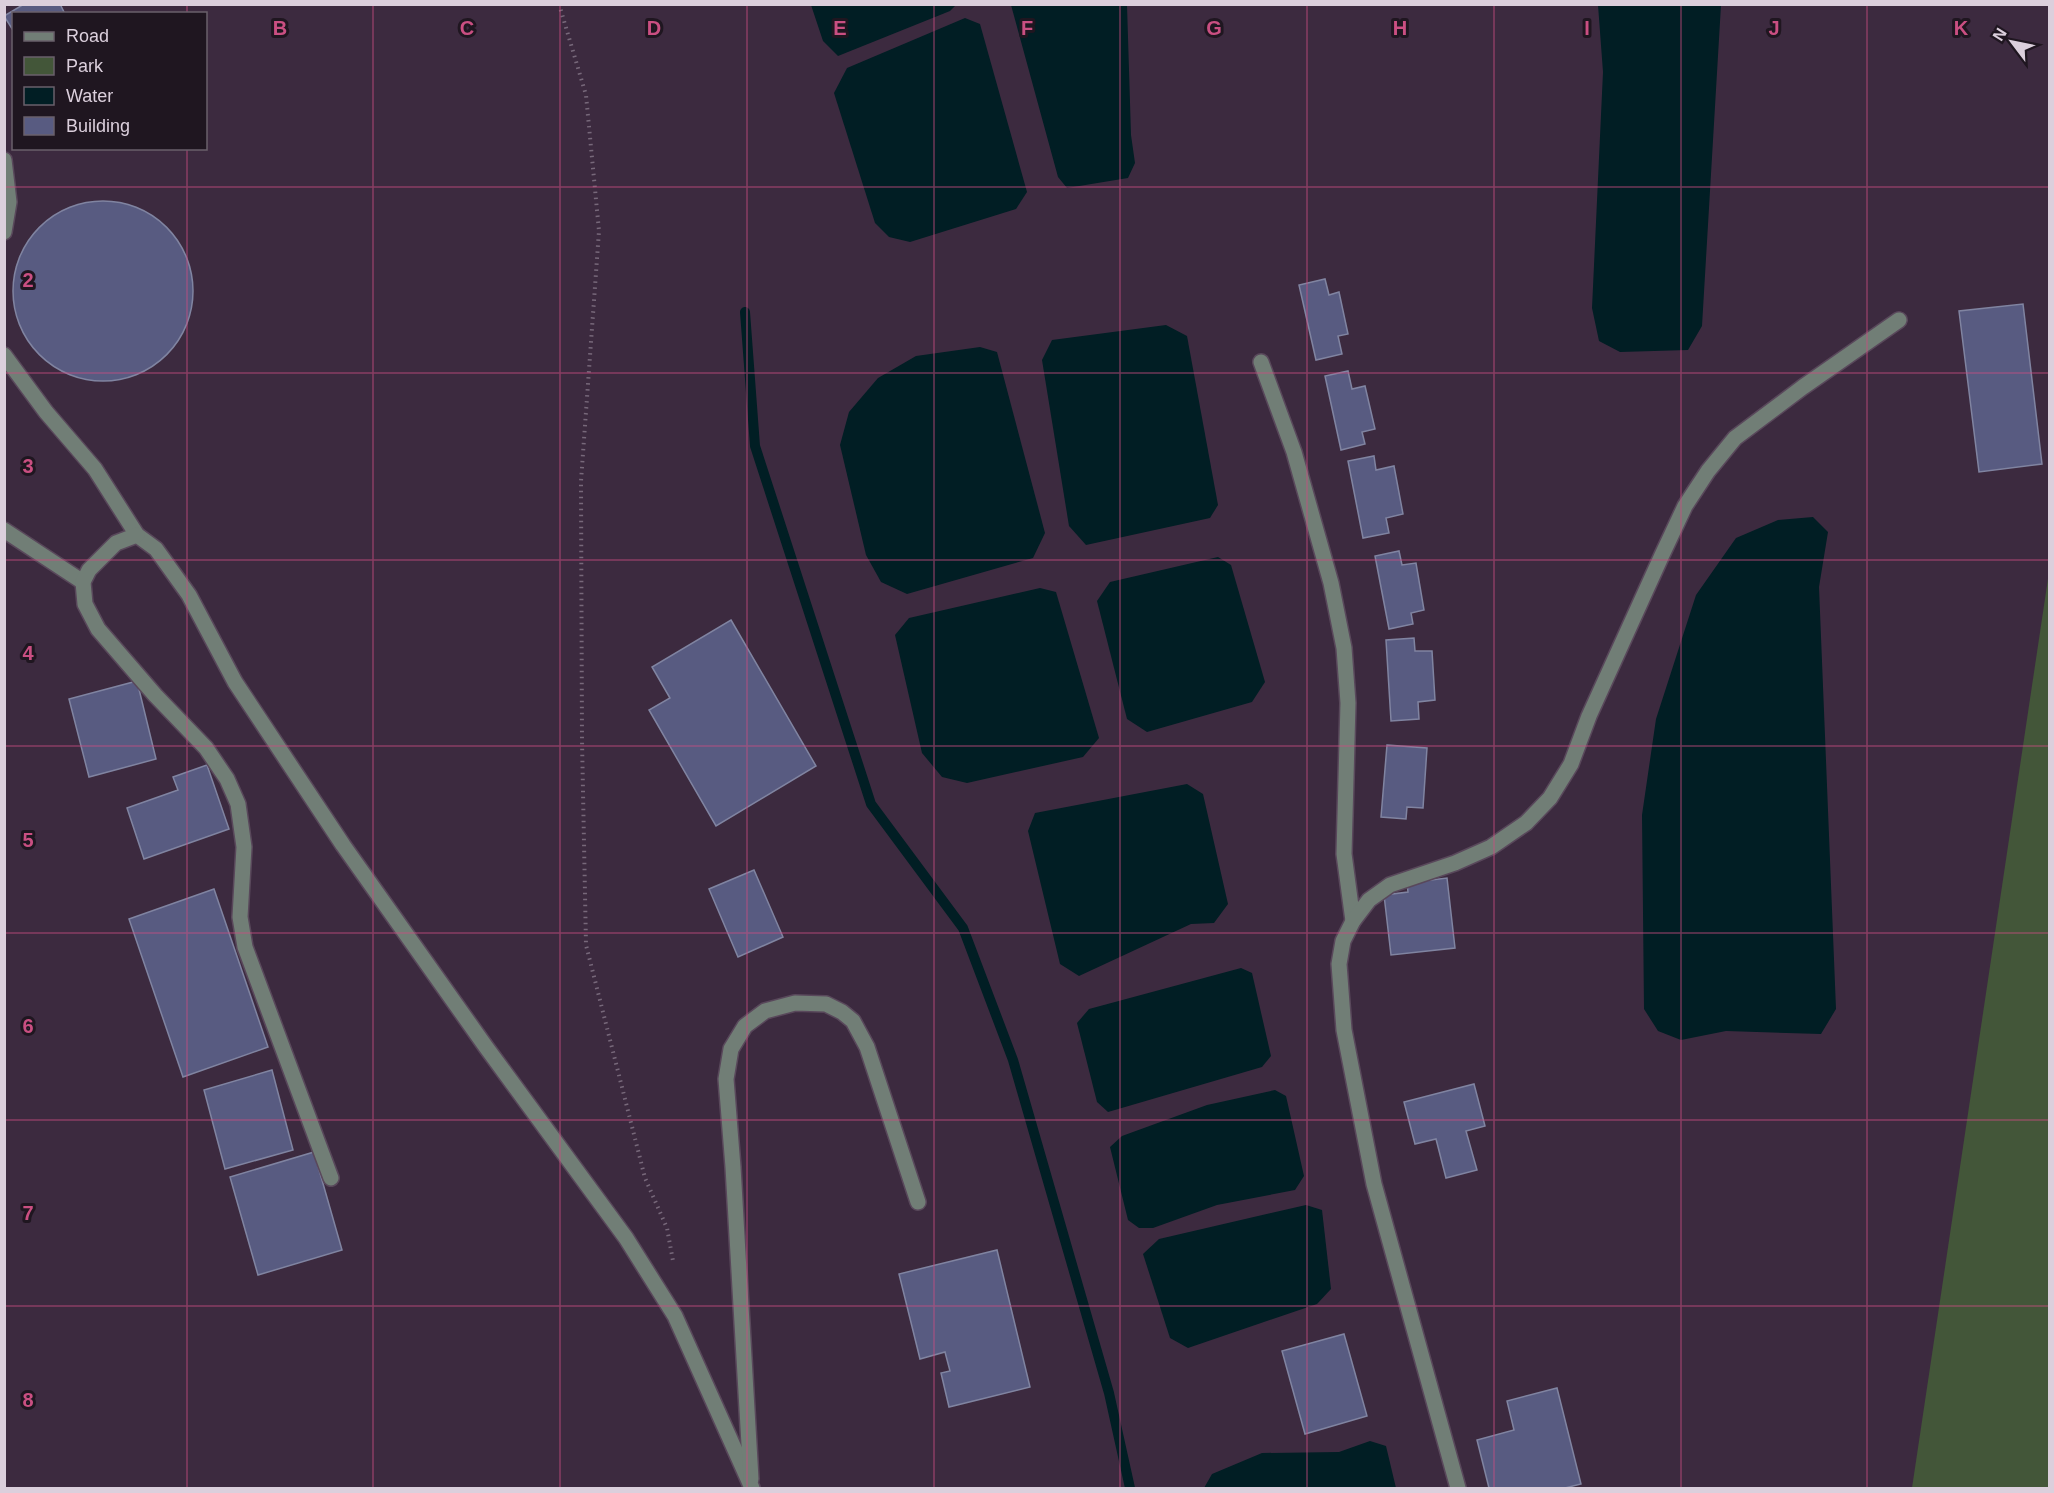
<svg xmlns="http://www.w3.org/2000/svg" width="2054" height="1493" font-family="Helvetica,sans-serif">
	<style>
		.green { fill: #435639 }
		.water { fill: #011e24 }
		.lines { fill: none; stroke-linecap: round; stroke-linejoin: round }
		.stream { stroke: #011e24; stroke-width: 10 }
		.building { fill: #585b81; stroke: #8084a1; stroke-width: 1.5 }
		.minor-casing { stroke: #59485b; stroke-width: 18 }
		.path { stroke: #77687a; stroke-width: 4; stroke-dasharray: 1.5 4.5; stroke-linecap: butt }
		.minor { stroke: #717e76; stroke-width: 15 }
		.grid { fill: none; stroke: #ca4f82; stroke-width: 1.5; stroke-opacity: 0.55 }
		.grid-label { font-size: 20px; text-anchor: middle; font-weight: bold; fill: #ca4f82; stroke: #1f1620; stroke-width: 6; stroke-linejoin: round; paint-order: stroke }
	</style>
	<rect width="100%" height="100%" fill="#3c2a3f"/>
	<path class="green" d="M2049 572V1488H1912Z"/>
	<g class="water">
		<path d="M811 5V4L956 5 950 11 838 56 823 41Z"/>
		<path d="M1011 5H1127L1131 135 1135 163 1128 178 1067 188 1058 177Z"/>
		<path d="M1598 5H1721L1702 326 1688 350 1620 352 1599 341 1592 308 1603 72Z"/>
		<path d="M965 18 980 24 1027 192 1016 209 910 242 889 237 875 223 834 93 847 68Z"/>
		<path d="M1166 325 1187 336 1218 505 1210 518 1086 545 1069 526 1042 360 1052 340Z"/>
		<path d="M980 347 997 352 1045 533 1033 558 907 594 881 582 866 555 840 445 849 412 878 378 916 356Z"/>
		<path d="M1813 517 1828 532 1819 587 1836 1009 1821 1034 1726 1031 1681 1040 1658 1031 1644 1009 1642 815 1656 719 1696 595 1736 538 1778 520Z"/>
		<path d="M1218 557 1231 565 1265 682 1252 702 1147 732 1127 719 1097 601 1110 582Z"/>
		<path d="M1040 588 1056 592 1099 738 1083 757 967 783 942 777 922 753 895 635 909 618Z"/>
		<path d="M1187 784 1203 794 1228 904 1214 923 1191 924 1079 976 1060 964 1028 831 1035 813Z"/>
		<path d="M1241 968 1252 973 1271 1056 1262 1067 1108 1112 1097 1102 1077 1023 1089 1009Z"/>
		<path d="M1275 1090 1286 1096 1304 1176 1295 1190 1217 1205 1153 1228H1139L1128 1220 1110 1147 1122 1136 1207 1105Z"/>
		<path d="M1306 1205 1322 1210 1331 1289 1317 1304 1188 1348 1170 1338 1143 1254 1159 1239Z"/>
		<path d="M1370 1441 1386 1446 1396 1488H1204L1212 1474 1262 1453 1339 1452Z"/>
	</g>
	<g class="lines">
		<path class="stream" d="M745 312 755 446 871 804 963 928 1013 1060 1109 1393 1130 1488"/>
	</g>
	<g class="building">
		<path d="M20 4H60L65 14H14V32L4 16 21 6Z"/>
		<circle cx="103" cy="291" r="90"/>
		<path d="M1325 279 1329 295 1339 292 1348 334 1338 336 1342 354 1316 360 1299 285Z"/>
		<path d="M2023 304 2042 464 1979 472 1959 311Z"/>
		<path d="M1348 371 1352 389 1365 386 1375 429 1362 432 1365 444 1341 450 1325 376Z"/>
		<path d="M1374 456 1376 470 1394 466 1403 514 1386 518 1389 533 1363 538 1348 461Z"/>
		<path d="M1399 551 1402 565 1416 563 1424 610 1411 613 1413 624 1389 629 1375 556Z"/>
		<path d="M731 620 816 766 716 826 649 710 670 698 652 667Z"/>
		<path d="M1414 638 1415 651H1432L1435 700 1418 702 1419 719 1391 721 1386 640Z"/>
		<path d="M137 681 156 759 89 777 69 699Z"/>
		<path d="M1387 745 1427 748 1423 808 1407 807 1406 819 1381 817Z"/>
		<path d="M207 765 229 829 144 859 127 808 178 790 173 777Z"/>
		<path d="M754 870 783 937 738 957 709 889Z"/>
		<path d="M1447 878 1455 948 1391 955 1384 895 1408 892 1407 883Z"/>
		<path d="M214 889 268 1047 183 1077 129 919Z"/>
		<path d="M272 1070 293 1150 225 1169 204 1090Z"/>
		<path d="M1474 1084 1485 1126 1466 1131 1477 1170 1446 1178 1436 1139 1415 1144 1404 1102Z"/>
		<path d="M314 1152 342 1250 258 1275 230 1177Z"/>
		<path d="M997 1250 1030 1387 949 1407 941 1373 950 1371 945 1352 920 1359 899 1274Z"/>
		<path d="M1344 1334 1367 1416 1305 1434 1282 1351Z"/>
		<path d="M1557 1388 1581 1484 1565 1488H1489L1477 1440 1514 1430 1507 1401Z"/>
	</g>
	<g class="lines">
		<defs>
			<g id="minor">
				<path d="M4 160 9 202 4 232"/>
				<path d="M4 355 46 412 95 469 137 535 156 549 189 595 235 682 343 845 486 1047 626 1238 675 1316 752 1488"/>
				<path d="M1261 362 1294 452 1331 583 1344 648 1348 703 1344 854 1353 921"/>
				<path d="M4 530 83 582"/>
				<path d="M137 535 116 543 89 570 83 582 85 604 98 629 155 695 206 748 227 779 238 804 244 847 240 917 245 947 331 1178"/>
				<path d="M751 1479 733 1167 726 1079 731 1049 745 1026 765 1011 795 1003 826 1004 842 1012 853 1021 867 1047 918 1202"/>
				<path d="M1458 1488 1374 1184 1344 1030 1339 964 1343 941 1353 921 1369 900 1390 885 1455 863 1491 847 1526 823 1550 798 1571 764 1589 716 1662 555 1685 506 1708 471 1735 438 1803 387 1899 320"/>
			</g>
		</defs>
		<use href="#minor" class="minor-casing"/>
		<path class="path" d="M559 4 586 95 599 231 581 481 582 740 586 945 645 1178 667 1228 673 1261"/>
		<use href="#minor" class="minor"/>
	</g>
	<path class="grid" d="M187 4V14M373 4V1488M560 4V1488M747 4V1488M934 4V1488M1120 4V1488M1307 4V1488M1494 4V1488M1681 4V1488M1867 4V1488M187 148V1488M4 187H2050M4 373H2050M4 560H2050M4 746H2050M4 933H2050M4 1120H2050M4 1306H2050"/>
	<g class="grid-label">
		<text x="280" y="35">B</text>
		<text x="467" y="35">C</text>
		<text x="654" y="35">D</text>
		<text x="840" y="35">E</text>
		<text x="1027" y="35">F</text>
		<text x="1214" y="35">G</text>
		<text x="1400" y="35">H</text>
		<text x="1587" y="35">I</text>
		<text x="1774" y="35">J</text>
		<text x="1961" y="35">K</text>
		<text x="28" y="287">2</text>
		<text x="28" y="473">3</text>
		<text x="28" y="660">4</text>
		<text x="28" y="847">5</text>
		<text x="28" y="1033">6</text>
		<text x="28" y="1220">7</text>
		<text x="28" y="1407">8</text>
	</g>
	<rect width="2054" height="1493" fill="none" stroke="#dbcfdc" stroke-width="12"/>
	<rect x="12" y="12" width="195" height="138" fill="#1f1620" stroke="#6a606b" stroke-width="1.5"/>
	<rect x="24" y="32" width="30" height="9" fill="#717e76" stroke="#6a606b" stroke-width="1.5"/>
	<text x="66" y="42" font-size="18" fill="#dbcfdc">Road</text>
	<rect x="24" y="57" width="30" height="18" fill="#435639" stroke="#6a606b" stroke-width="1.5"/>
	<text x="66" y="72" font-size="18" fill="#dbcfdc">Park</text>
	<rect x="24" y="87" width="30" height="18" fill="#011e24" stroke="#6a606b" stroke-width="1.5"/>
	<text x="66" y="102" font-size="18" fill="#dbcfdc">Water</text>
	<rect x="24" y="117" width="30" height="18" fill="#585b81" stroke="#6a606b" stroke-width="1.5"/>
	<text x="66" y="132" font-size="18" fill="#dbcfdc">Building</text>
	<g transform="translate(2012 42) rotate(302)" stroke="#1f1620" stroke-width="4.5" paint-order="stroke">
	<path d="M0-4.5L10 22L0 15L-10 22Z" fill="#dbcfdc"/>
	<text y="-9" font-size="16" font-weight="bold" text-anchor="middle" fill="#dbcfdc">N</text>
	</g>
</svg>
